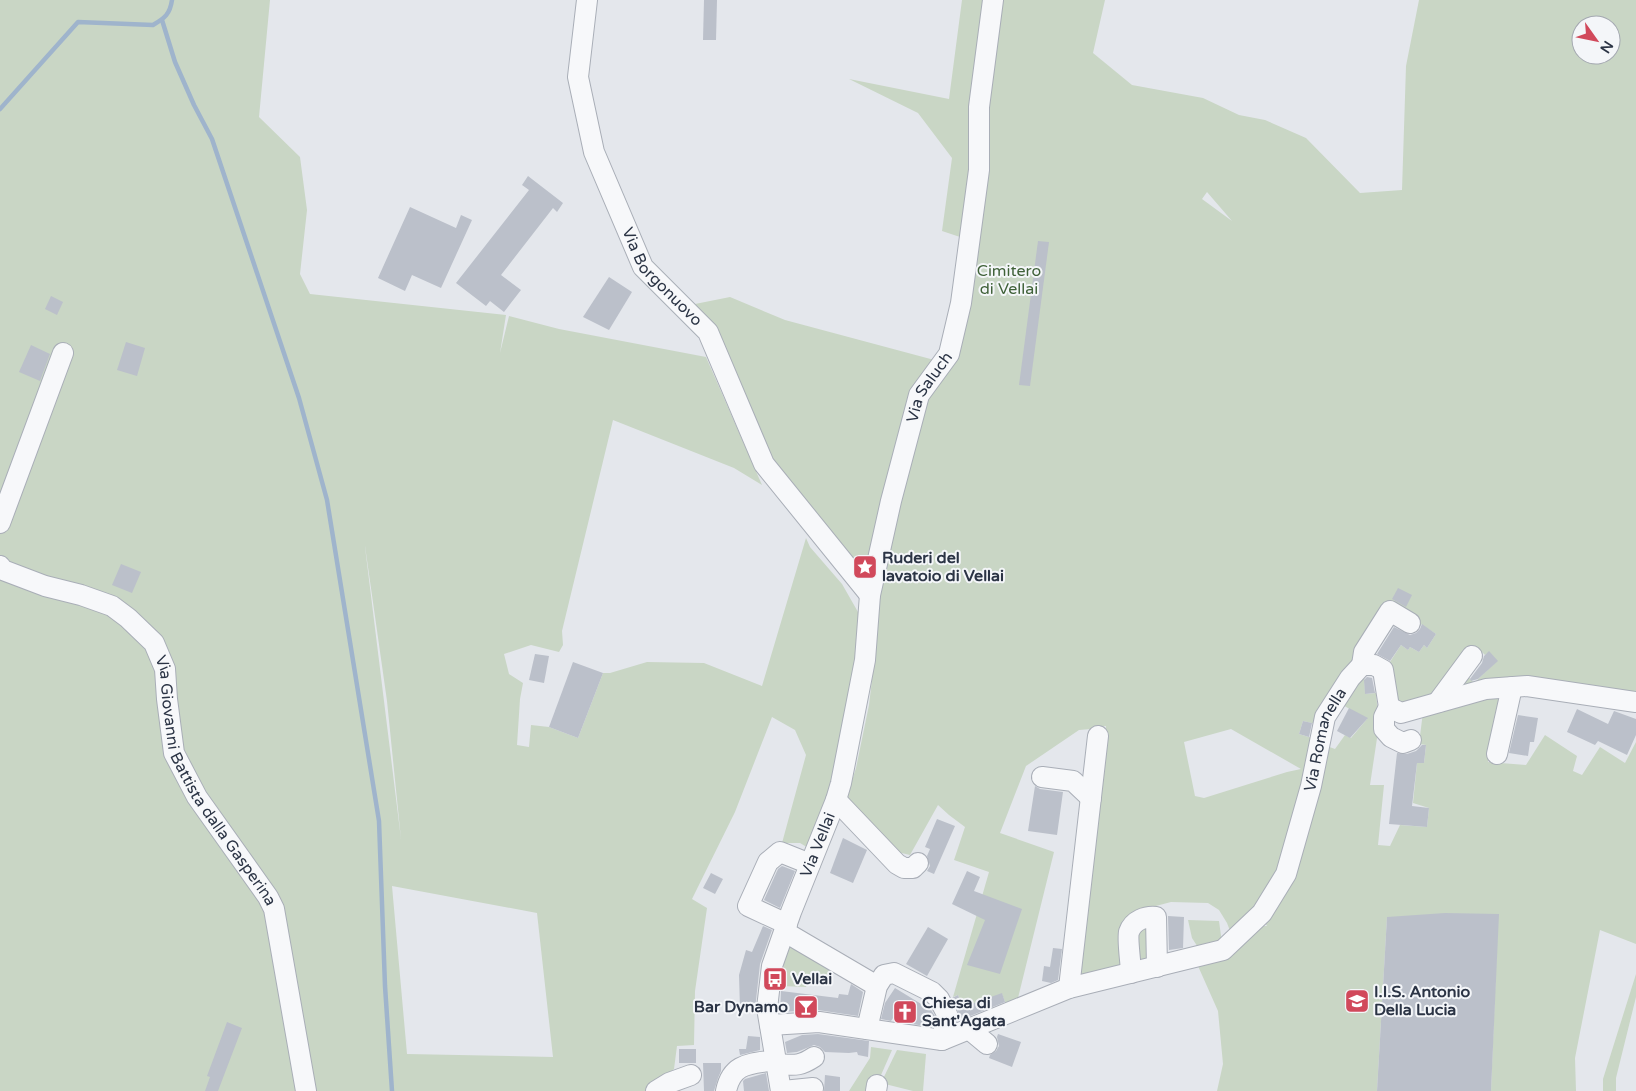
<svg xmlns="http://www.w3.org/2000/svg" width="1636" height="1091" font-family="'Varela Round',sans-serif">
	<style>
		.green { fill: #c9d6c5; fill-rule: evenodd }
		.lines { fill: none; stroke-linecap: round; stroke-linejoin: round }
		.stream { stroke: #9fb4cc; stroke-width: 4.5 }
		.building { fill: #bbc0ca }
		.minor-casing { stroke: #a9aeb7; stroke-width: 22 }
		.minor { stroke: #f7f8fa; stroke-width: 20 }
		.labels { text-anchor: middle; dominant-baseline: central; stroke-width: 4; stroke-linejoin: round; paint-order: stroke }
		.park-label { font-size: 16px; fill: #3f6138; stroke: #f4f6f9 }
		.street-label { font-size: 16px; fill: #2b3445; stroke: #f4f6f9 }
		.poi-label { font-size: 16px; font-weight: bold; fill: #2b3445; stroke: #f4f6f9; text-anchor: start }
	</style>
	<rect width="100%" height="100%" fill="#e4e7ec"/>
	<g class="green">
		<path d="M0 0H270L259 117 300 157 307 210 300 274 310 294 506 315 500 353 509 316 559 329 706 357 762 485 734 468 613 420 562 631 563 645 559 652 531 645 504 654 509 674 523 683 520 699 517 745 529 747 531 725 549 727 578 738 603 673H610L647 662 704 663 762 686 806 538 810 547 842 584 862 619 844 750 810 849 800 843H782L806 755 795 730 772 717 735 812 692 899 707 908 695 991 694 1045 677 1046 674 1069 645 1091H0ZM365 546 387 701 401 839 365 547ZM392 886 537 913 553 1057 407 1054Z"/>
		<path d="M962 0H1105L1093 53 1132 85 1203 98 1239 115 1265 120 1306 138 1360 193 1402 190 1406 66 1419 0H1636V693L1496 678 1449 694 1465 673 1474 683 1497 661 1489 652 1485 655 1477 647 1433 700 1391 704 1388 665 1401 645 1408 650 1410 647 1419 652 1424 645 1427 648 1436 634 1413 619 1405 609 1316 724 1303 721 1299 734 1312 738 1284 874 1232 936 1227 923 1219 910 1208 903 1171 902 1152 907 1143 913 1126 962 1077 981 1073 979 1106 726 1091 729 1079 730 1026 766 1000 833 1054 852 1017 1002 1008 1010 1002 994 963 1007 958 995 953 997 989 872 954 860 965 827 949 815 938 805 910 855 893 851 845 803 856 768 869 705 876 646 883 562 924 393 938 386 915 388 877 563 858 570 769 460 714 324 695 304 730 297 785 320 938 361 966 239 942 231 952 158 918 113 849 79 949 99ZM1581 25H1611V55H1581ZM1207 192 1232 221 1202 199ZM1231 729 1301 769 1287 772 1204 798 1195 796 1184 742Z"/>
		<path d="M1364 670 1365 694 1376 693 1379 725 1370 785H1384L1378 845 1390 846 1400 825 1427 827 1429 808 1413 803 1417 763H1424L1426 745 1419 744 1423 712 1506 688 1488 762 1526 765 1545 735 1577 756 1573 771 1582 775 1600 747 1625 763 1636 742V944L1600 930 1575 1058 1576 1091H1491L1498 917H1387L1377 1091H1217L1223 1064 1218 1011 1198 966 1216 960 1259 926H1267L1264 921 1298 868 1324 745 1335 749 1345 735 1351 738 1367 719 1341 704Z"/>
		<path d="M1188 920 1219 921 1222 943 1201 952 1192 938Z"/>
		<path d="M1137 927H1146L1149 930 1148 960 1132 961Z"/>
		<path d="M789 943 831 964 827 977 813 972 806 987 781 986 785 954Z"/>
		<path d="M1636 974V997L1616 1078V1091H1603V1079Z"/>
		<path d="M871 1047 892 1050 874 1091H849L870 1058Z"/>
		<path d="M897 1050 926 1054 923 1091H913L881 1083Z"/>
	</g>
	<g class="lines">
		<g class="stream">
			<path d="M162 20 175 62 194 105 212 139 299 398 327 500 379 821 385 986 392 1091"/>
			<path d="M0 109 78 22 153 25C165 18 170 14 172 0"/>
		</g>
	</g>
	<g class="building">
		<path d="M704 0H717L716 40H703Z"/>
		<path d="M528 176 563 203 557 212 553 208 501 275 521 290 504 312 490 301 486 306 456 283 529 190 522 185Z"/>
		<path d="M410 207 456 228 461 215 472 220 441 288 412 275 405 291 378 278Z"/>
		<path d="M1038 241 1049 242 1030 386 1019 385Z"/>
		<path d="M609 277 632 292 609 330 583 317Z"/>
		<path d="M51 296 63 302 57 315 45 309Z"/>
		<path d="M126 342 145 348 137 376 117 370Z"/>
		<path d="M31 345 50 354 40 381 19 372Z"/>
		<path d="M121 564 141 572 132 593 112 585Z"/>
		<path d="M1398 588 1412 595 1406 607 1392 599Z"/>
		<path d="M1422 624 1436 634 1427 648 1424 645 1419 652 1410 647 1408 650 1401 645 1390 661 1377 654 1394 627 1410 635 1416 633 1420 629Z"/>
		<path d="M1489 651 1498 661 1478 679 1471 681 1470 679 1482 663 1484 656Z"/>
		<path d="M535 654 549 656 544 683 529 680Z"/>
		<path d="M573 662 603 673 578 738 549 727Z"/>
		<path d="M1367 677 1372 678 1375 693 1365 694 1364 680Z"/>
		<path d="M1349 708 1368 718 1350 738 1337 731Z"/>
		<path d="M1577 709 1608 724 1614 711 1636 719V735L1627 755 1598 741 1595 745 1567 732Z"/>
		<path d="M1518 715 1538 718 1534 742H1530L1528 756 1509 753Z"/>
		<path d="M1303 721 1312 723 1309 737 1299 734Z"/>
		<path d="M1422 745H1426L1424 763H1417L1412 806 1429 808 1427 827 1389 824 1397 753 1407 754 1416 751Z"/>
		<path d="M1035 786 1040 789 1063 792 1057 835 1028 831Z"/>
		<path d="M937 819 955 826 934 874 927 871 930 866 927 856 930 849 925 847Z"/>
		<path d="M843 838 867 850 853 883 830 873Z"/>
		<path d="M782 866 795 871 780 908 764 900 778 869Z"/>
		<path d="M967 871 980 877 974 891 1022 909 1000 974 967 965 985 920 952 904Z"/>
		<path d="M711 873 723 879 715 894 703 888Z"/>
		<path d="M1445 913 1499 914 1491 1091H1377L1387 917Z"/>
		<path d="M1168 916 1184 917 1183 948 1169 950Z"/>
		<path d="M763 926 772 930 760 964 755 1009H740L739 975 746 950 752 952Z"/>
		<path d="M928 927 948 939 927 976 906 964Z"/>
		<path d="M1053 948 1062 949 1058 980 1051 983 1042 981 1044 966 1050 967Z"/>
		<path d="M851 984 863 992 858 1016 818 1010 780 1012 781 991 838 998 839 994 848 995Z"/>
		<path d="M895 988 931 1010 935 1016 932 1027 899 1022 893 1018 891 1021 881 1019 885 1003Z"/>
		<path d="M1002 993 1005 1002 958 1021V1009L952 998 958 995 963 1007Z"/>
		<path d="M227 1022 242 1028 218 1091H205L210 1077 207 1076Z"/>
		<path d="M818 1034 869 1041 868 1057 858 1055 857 1052 849 1053 825 1052 820 1047 814 1045 797 1052 787 1053 785 1042 802 1035Z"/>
		<path d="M998 1034 1021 1042 1012 1067 989 1058 990 1055 996 1051 999 1046 997 1037Z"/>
		<path d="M748 1036 760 1037V1050L740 1055 739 1049H746Z"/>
		<rect x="679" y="1049" width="17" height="14"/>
		<path d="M703 1063H721V1071L718 1078 714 1091H704Z"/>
		<path d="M766 1073 769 1091H744L743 1081 745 1079Z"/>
		<path d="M825 1075 840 1077V1091H824Z"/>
	</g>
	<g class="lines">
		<defs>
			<g id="minor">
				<path id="s1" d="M587 0 578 77 594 152 643 267 708 332 764 464 870 595"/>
				<path d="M0 523 63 353"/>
				<path id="s2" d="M0 566 3 570 45 586 81 595 112 606 128 618 154 643 165 669 167 699 174 753 197 797 268 897 274 909 306 1091"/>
				<path d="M1362 665 1364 652 1390 611 1410 623"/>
				<path d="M1438 702 1472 656"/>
				<path d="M1389 707 1384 717V729L1391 737 1403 743 1411 740"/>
				<path d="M1497 754 1512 687"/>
				<path d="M1042 777 1073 781 1091 798"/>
				<path d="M836 800 897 864 904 868H913L918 863"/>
				<path d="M787 924 748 906 768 862 780 852 810 864"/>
				<path d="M785 932 877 986"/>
				<path d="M1131 973C1131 964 1127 939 1129 932 1133 920 1146 916 1156 917L1157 967"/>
				<path d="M1069 988 1098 736"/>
				<path id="s3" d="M770 1025 819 1022 942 1040 1069 988 1223 950 1262 913 1286 874 1311 786 1325 717 1350 678 1362 665H1374L1383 670 1389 707 1401 713 1486 689 1527 686 1636 702"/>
				<path d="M867 1029 877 986 884 975 894 973 932 992 939 999 947 1014 942 1040"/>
				<path d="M969 1029 987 1044"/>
				<path d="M776 1064C794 1065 799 1067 814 1057"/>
				<path d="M656 1091 669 1083 691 1075"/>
				<path d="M726 1091C732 1062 751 1064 776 1060"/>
				<path id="s4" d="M781 1091 767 1008 772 966 791 912 836 800 841 783 865 660 870 595 891 501 919 395 949 354 961 303 979 170V107L993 0"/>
				<path d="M783 1091 813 1088"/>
				<path d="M876 1091 877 1085"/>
			</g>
		</defs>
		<use href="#minor" class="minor-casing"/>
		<use href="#minor" class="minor"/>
	</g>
	<defs>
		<symbol id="sight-square" viewBox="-11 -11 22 22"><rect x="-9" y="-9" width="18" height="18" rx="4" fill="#d1495b" stroke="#f4f6f9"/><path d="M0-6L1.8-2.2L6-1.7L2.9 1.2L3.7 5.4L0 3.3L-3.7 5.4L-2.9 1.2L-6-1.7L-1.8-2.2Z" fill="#fff"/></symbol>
		<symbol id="bus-square" viewBox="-11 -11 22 22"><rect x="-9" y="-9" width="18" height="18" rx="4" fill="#d1495b" stroke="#f4f6f9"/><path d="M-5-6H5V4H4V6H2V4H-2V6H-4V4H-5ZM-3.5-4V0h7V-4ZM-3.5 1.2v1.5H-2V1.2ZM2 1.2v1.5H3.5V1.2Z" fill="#fff"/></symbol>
		<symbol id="school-square" viewBox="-11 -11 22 22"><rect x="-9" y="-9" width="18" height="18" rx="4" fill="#d1495b" stroke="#f4f6f9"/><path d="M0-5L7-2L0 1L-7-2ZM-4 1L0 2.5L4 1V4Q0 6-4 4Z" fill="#fff"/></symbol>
		<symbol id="bar-square" viewBox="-11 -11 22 22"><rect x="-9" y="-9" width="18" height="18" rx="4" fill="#d1495b" stroke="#f4f6f9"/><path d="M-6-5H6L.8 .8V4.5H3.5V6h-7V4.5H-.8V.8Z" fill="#fff"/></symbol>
		<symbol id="church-square" viewBox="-11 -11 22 22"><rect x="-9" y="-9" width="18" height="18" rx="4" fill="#d1495b" stroke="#f4f6f9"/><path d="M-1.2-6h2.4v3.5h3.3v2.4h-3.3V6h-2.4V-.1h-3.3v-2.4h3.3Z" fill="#fff"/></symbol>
	</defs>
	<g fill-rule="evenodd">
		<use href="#sight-square" x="851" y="553" width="28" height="28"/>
		<use href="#bus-square" x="761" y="965" width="28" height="28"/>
		<use href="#school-square" x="1343" y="987" width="28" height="28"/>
		<use href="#bar-square" x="792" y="993" width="28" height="28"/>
		<use href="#church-square" x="891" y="998" width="28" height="28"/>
	</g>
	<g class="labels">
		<g class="park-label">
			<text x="1009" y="271">Cimitero<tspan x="1009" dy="18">di Vellai</tspan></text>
		</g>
		<g class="street-label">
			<text stroke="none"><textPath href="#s1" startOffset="298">Via Borgonuovo</textPath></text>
			<text stroke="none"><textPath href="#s4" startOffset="730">Via Saluch</textPath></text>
			<text stroke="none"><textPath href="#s3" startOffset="709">Via Romanella</textPath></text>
			<text stroke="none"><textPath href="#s2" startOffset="330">Via Giovanni Battista dalla Gasperina</textPath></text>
			<text stroke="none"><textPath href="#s4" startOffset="256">Via Vellai</textPath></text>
		</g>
		<g class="poi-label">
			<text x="882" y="558">Ruderi del<tspan x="882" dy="18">lavatoio di Vellai</tspan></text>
			<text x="792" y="979">Vellai</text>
			<text x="1374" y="992">I.I.S. Antonio<tspan x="1374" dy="18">Della Lucia</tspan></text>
			<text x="922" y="1003">Chiesa di<tspan x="922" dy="18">Sant'Agata</tspan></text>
			<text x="788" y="1007" text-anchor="end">Bar Dynamo</text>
		</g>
	</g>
	<g transform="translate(1596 40) rotate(123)"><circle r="24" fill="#f4f6f9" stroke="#a4a8b1"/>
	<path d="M0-4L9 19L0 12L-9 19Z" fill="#d1495b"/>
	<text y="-8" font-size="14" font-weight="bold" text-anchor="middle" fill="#2b3445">N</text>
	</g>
</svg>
